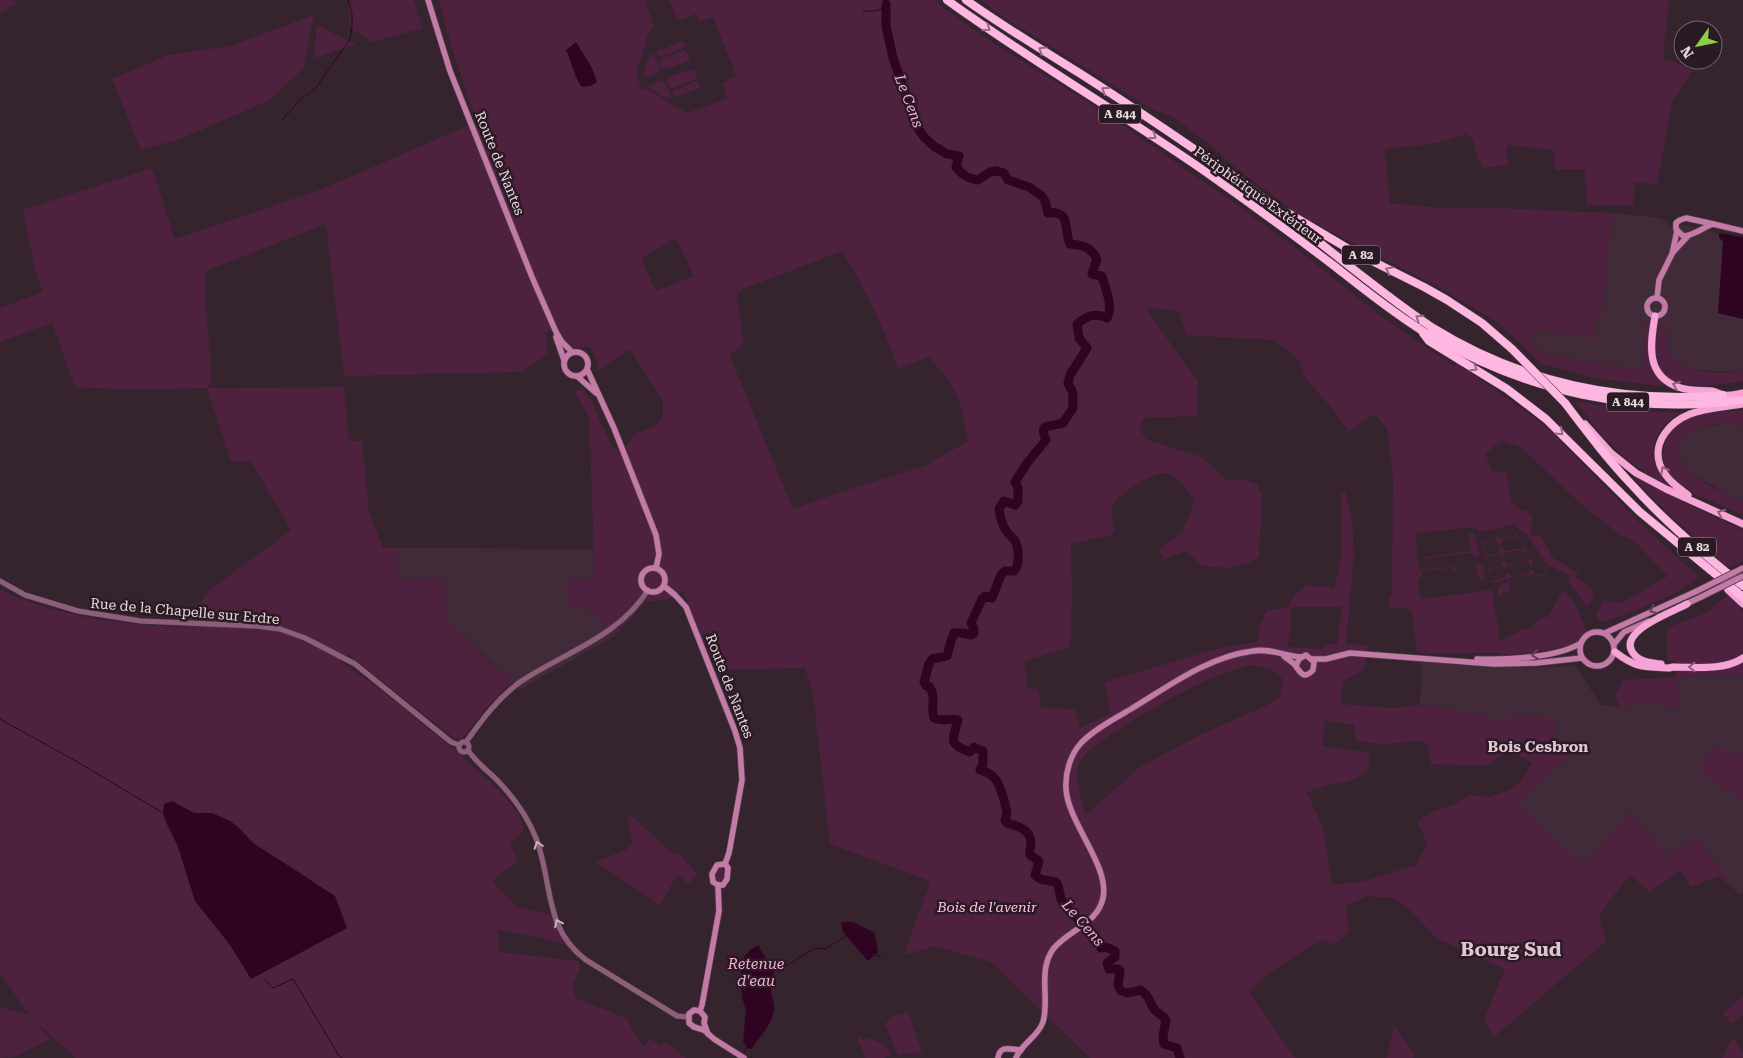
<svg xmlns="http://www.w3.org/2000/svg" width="1743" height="1058" font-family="'Roboto Serif',serif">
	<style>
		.built { fill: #422b38 }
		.green { fill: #4e223e; fill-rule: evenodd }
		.water { fill: #2f0422 }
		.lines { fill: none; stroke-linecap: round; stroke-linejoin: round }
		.stream { stroke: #2f0422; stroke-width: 1 }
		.river { stroke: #2f0422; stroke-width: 9 }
		.tertiary-casing { stroke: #51404a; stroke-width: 6 }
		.secondary-casing { stroke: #51404a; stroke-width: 7 }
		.trunk-casing { stroke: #51404a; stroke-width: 8 }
		.motorway-casing { stroke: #51404a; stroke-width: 9 }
		.tertiary { stroke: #8c5e7a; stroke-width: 5 }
		.secondary { stroke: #c47aa7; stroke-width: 5.5 }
		.trunk { stroke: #f6a4d6; stroke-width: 7 }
		.motorway { stroke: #fdb7e0; stroke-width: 8 }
		.secondary-bridge-casing { stroke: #51404a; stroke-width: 7; stroke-linecap: butt }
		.motorway-bridge-casing { stroke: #51404a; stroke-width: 9; stroke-linecap: butt }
		.secondary-bridge { stroke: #c47aa7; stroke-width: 5.5 }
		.motorway-bridge { stroke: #fdb7e0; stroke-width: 8 }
		.oneway { stroke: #946882 }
		.oneway2 { stroke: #905e7d }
		.oneway3 { stroke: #684058 }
		.oneway4 { stroke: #cab4c1 }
		.labels { text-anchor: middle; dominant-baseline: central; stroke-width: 5; stroke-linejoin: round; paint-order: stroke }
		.shield { fill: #2b1924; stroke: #ad9fa7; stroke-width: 1 }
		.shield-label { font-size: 12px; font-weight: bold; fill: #e5d9df }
		.street-label { font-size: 14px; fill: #e5d9df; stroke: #2b1924 }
		.park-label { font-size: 14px; font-style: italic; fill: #fcc2e4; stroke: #2b1924 }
		.water-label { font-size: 15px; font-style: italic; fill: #f7acd8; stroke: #2b1924 }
		.neighbourhood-label { font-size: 15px; font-weight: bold; fill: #ddc5d2; stroke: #2b1924 }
		.district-label { font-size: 19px; font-weight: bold; fill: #ddc5d2; stroke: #2b1924 }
	</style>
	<rect width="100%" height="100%" fill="#35232e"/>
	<g class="built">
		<path d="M1613 213 1660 218 1671 226 1685 225 1719 233V237L1723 242 1718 313 1743 319V372L1695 370 1682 365 1673 358 1668 347 1667 328 1646 321 1643 369 1603 365 1545 353 1530 341 1534 329 1594 338 1596 320 1602 312Z"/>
		<path d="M1728 423 1743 427V502L1695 476 1685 468 1679 456V447L1683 438 1698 428Z"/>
		<path d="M396 548 593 549 595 580 585 608 603 623 613 637 529 684 521 690 447 620 445 578 399 580Z"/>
		<path d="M1422 662 1476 666 1522 667H1559L1574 664 1601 705 1619 707 1656 701 1670 710 1679 704 1676 677 1743 675V893L1739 894 1697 838 1666 855 1630 812 1584 866 1517 805 1570 756 1559 741 1552 717 1502 723 1480 714 1420 705Z"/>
	</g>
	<g class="green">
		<path d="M0 0H14L16 4 0 13Z"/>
		<path d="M354 0H414L423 28 373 42 351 29 348 2Z"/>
		<path d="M439 0H645L654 26 647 36 643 52 636 75 642 89H646L687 113 727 99 723 83 736 76 713 17 699 22 696 14 678 21 669 0H933L973 30 1103 112 1230 200 1292 245 1386 320 1454 366 1457 363 1547 427 1640 523 1699 577C1671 599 1636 610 1603 622L1598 620 1596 616 1603 601 1622 603 1668 576 1633 540 1620 535 1579 502 1522 448 1502 441 1485 453 1492 471 1507 473 1511 500 1520 510 1524 509 1532 517 1531 535 1541 536 1553 558 1578 573 1576 578C1590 585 1601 592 1587 606L1568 581 1570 575 1547 565 1528 536 1517 528 1516 524 1480 532 1475 528H1467L1415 533 1419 569 1456 567 1457 570 1452 572 1451 568 1422 571V577L1418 579 1420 592 1417 588 1421 599 1492 590 1500 641 1522 630 1532 628 1539 618 1548 617 1562 591C1577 599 1580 617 1587 631L1574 644 1529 654 1502 655 1501 653H1417L1412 613 1406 608H1389L1388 601 1392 592 1393 478 1387 428 1374 414 1349 432 1329 405 1304 376 1299 360 1274 340 1186 335 1179 311 1151 308 1147 311 1198 381V416L1144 418 1139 428 1147 440 1202 457 1226 480H1245L1257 484 1262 496 1259 557 1248 563 1230 568 1202 566 1186 551 1164 559 1159 550 1182 532 1195 501C1188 491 1179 477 1167 474 1155 470 1115 496 1112 507 1110 514 1114 524 1115 531L1111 535 1071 544 1072 601 1070 647 1025 661 1028 689H1038L1041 708 1074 709 1080 728 1110 713 1105 682 1223 647 1257 642 1261 622 1267 611 1288 607 1294 595 1307 585 1334 588C1344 558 1342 525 1340 493L1345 492 1352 518 1354 556 1346 644 1367 645 1364 670 1343 681 1341 704 1392 708 1420 705 1480 714 1502 723 1512 716 1552 717 1559 741 1570 756 1517 805 1584 866 1630 812 1666 855 1697 838 1739 894 1719 876 1691 887 1681 870 1649 892 1630 874 1599 915 1606 941 1494 1037 1484 1020 1505 969 1436 938 1410 910 1393 898 1368 896 1346 906 1349 932 1333 945 1326 940 1314 944 1266 975 1249 992 1295 1058H1090L991 962 935 946 904 955 930 881 830 844 813 695 805 668 716 670 683 592 665 600 646 602 613 637 603 623 585 608 568 604 567 580H595L589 416 574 391 582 389C595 401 596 416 605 431 608 438 611 443 614 450L627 445 635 434 657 425 663 415V402L630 349 598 371 597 360 590 347 572 348 564 338 557 327 546 333 548 354 521 372 344 376 326 224 206 271 205 296 212 379 208 388 344 387 349 441H362L369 513 383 548 396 547 399 580 445 578 447 620 490 662 513 681 487 707 462 738H454L349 655 340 661 377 687 460 754C478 774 503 789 517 813 521 818 522 825 524 831L510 843 518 861 492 881 517 907 550 914 566 945 534 936 497 930 500 952 578 961 580 969 572 985 575 998 626 1018 643 1047 650 1039 661 1046 665 1042 686 1058H76L34 1020 50 1039 14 1057 0 1058V1007L29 1015 0 973V589C50 617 133 626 189 627L188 618 210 590 291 530 251 461H231L207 388 138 390 75 387 52 323 0 342V308L43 292 35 269 23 210 152 168 175 239 322 189 477 122 451 45ZM576 43 591 66 597 81 576 77 574 69 567 50ZM676 238 694 276 656 291 641 258ZM842 251C865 289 884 327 898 369L929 357 947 378 960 402 968 441 925 466 844 491 793 509 729 354 741 347 743 343 737 294 743 289ZM1292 607H1342L1337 644H1328L1323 649 1288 647ZM1248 665C1260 667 1283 668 1283 685 1283 688 1281 693 1280 696L1269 704 1200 735 1140 767 1086 815C1082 801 1074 780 1078 766 1085 742 1193 685 1219 675 1228 671 1238 669 1248 665ZM1325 721 1354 725 1356 741 1382 744 1420 741 1428 746 1431 764 1487 766 1504 753 1519 756 1532 763 1521 781 1511 789 1490 797 1469 795 1454 805 1434 811 1417 821 1427 843 1416 865 1365 881 1332 885 1323 828 1307 792 1327 785 1348 782 1366 773 1370 764 1369 753 1322 746ZM172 801 194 813 230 821 238 827 253 843 311 879 251 979 230 945 166 822Z"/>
		<path d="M980 0H1669L1663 59 1675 62 1692 70 1672 103 1657 185 1635 182 1633 206 1587 205 1585 169 1555 170 1553 150 1507 145 1508 165 1482 168 1472 138 1465 134 1437 143 1385 149 1390 203 1438 208H1498L1613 213 1602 312 1596 320 1594 339 1534 329 1530 341 1545 353 1603 365 1642 369 1646 320 1667 328C1667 335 1667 342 1669 348 1678 376 1719 373 1743 372V381C1717 385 1693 390 1668 378L1661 386 1599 379 1542 364 1496 321 1440 288 1301 216 1234 167 1212 146 1173 117 1152 109 1010 21Z"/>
		<path d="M314 15 304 68 268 101 180 139 141 150 112 79 168 55 230 46Z"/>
		<path d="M317 25 356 44 314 58Z"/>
		<path d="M682 41 686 45 684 48 662 56H657V52Z"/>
		<path d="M685 50 690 57 688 61 666 69 662 68 660 62 661 59Z"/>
		<path d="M654 53 660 68 658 73 647 77 644 75C646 67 647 57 654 53Z"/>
		<path d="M691 69 696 72 697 76 696 79 672 88 669 87 667 82 669 77Z"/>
		<path d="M661 80 665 83 672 98 660 96 649 88V85Z"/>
		<path d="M697 81 700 85 699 88 676 97 673 95 672 93 674 90Z"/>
		<path d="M1575 401C1612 408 1647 413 1684 412 1663 420 1649 440 1655 463 1657 470 1664 477 1668 483L1667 486 1627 460 1601 434Z"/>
		<path d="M1743 410V427C1738 426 1733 423 1728 423 1710 423 1680 431 1679 451 1679 458 1682 464 1686 469 1701 484 1725 492 1743 502V515C1725 506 1704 500 1687 489 1679 484 1667 473 1664 464 1660 450 1668 430 1679 423 1697 411 1723 412 1743 410Z"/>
		<path d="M1639 478 1699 510 1743 530V561L1728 568 1673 518 1636 481Z"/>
		<path d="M1474 533 1479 551V557H1474L1472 553 1422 559 1424 557 1471 551 1468 534Z"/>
		<path d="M1515 533 1518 536V541L1517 537 1501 540V544H1498L1496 541 1484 544V548L1482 546 1483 539 1484 543 1496 540V537L1499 536 1500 539 1515 536Z"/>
		<path d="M1523 545 1526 551 1523 554V550L1504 553 1503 557H1501L1500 554 1487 557 1486 560V552L1487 555 1499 553V549L1502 548 1504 551 1523 548Z"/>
		<path d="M1529 557 1533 561 1531 566H1529V562L1507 565V568L1506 569 1503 566 1490 570V574L1489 573 1488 565 1490 568 1503 565 1502 561H1505L1507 564 1529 561Z"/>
		<path d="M1475 561 1483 566 1485 577 1484 580H1480Z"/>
		<path d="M1529 570H1533L1534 574 1543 575 1545 572H1546L1545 576 1520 575 1494 583 1490 581 1492 578 1493 581 1506 577 1505 574 1509 573 1510 576 1529 573Z"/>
		<path d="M1509 582 1511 591 1498 596V588L1501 585Z"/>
		<path d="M1727 595 1743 611V675L1677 677 1679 704 1670 710 1656 701 1619 707 1615 696 1623 680 1676 677 1675 661H1667V628L1706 613Z"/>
		<path d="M1716 748H1721L1743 756V801L1699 770 1711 750Z"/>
		<path d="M632 816 674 855 679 853 697 874 688 884 678 874 659 906 650 898 596 862 627 849 633 844 627 818Z"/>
		<path d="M722 868 724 872 723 879 718 882 715 878 717 869Z"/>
		<path d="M1743 996V1015L1732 1024 1723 1013Z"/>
		<path d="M908 1012 922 1052 898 1055 885 1024 893 1016Z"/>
		<path d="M1394 1026 1414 1054V1058H1387Z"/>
		<path d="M860 1036 862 1040 866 1038C879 1041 885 1044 891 1055L884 1058H865L857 1037Z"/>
		<path d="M1733 1037 1743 1052V1058H1722Z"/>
	</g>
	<g class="water">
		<path d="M576 42 591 66 597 82 591 86 582 87C577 83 570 58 566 50Z"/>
		<path d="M1719 233 1743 237V319L1718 313 1723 242 1719 237Z"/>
		<path d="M172 801 194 813H212L230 821 238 827 253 843 335 896 347 928 251 979 230 945 195 901 178 847 166 822 163 813 164 804Z"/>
		<path d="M841 922H853L875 933 878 952 868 961 843 932Z"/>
		<path d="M758 945 774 973C764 989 778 1000 773 1015 770 1027 758 1038 752 1049L747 1048 743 1041 746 1010 742 997 741 970 744 957 749 951Z"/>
	</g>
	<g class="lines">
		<g class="stream">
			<path d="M863 11H876L886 6"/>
			<path d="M282 120 301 99 315 89 350 39 352 27V14L348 0"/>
			<path d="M0 719 76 761 163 813"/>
			<path d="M876 955 881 957"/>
			<path d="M778 971 815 948 825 949 846 936"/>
			<path d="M265 980 273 988 293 979 339 1056 342 1058"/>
			<path d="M744 1052 747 1048"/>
		</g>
		<path class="river" d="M886 4V26L893 58 917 127 924 137 935 147 947 154 959 156 956 167C963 176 968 178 978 180L990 172 997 171 1004 173 1008 180 1029 187 1041 195 1045 201 1048 213C1072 210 1063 229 1070 244 1083 245 1091 247 1097 259L1092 274 1102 276C1105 289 1114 306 1107 318 1095 312 1087 316 1077 324L1079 338 1087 348 1070 375 1068 383 1073 393V408L1063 423 1045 427C1042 431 1044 435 1046 440L1027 463 1015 482 1018 488V501L1015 505 1004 501 999 509C1000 517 1002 525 1007 532 1009 535 1013 537 1015 541 1019 548 1020 565 1014 571H1005L1001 575 992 598 985 596 982 599 971 623 974 629V633L971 635 962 633H954L951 641 947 656 932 659 929 664 924 682 926 686H929C937 697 930 706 934 718 942 722 950 718 958 720 953 740 947 744 970 752L974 747 983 751V764L980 770C983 771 988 772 991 775 1000 781 1005 803 1007 813L1005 820 1007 823C1017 826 1030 829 1031 842 1031 847 1029 850 1030 855L1039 861 1035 875 1040 879 1056 882C1060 888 1059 895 1062 901 1072 919 1096 929 1101 948L1106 947 1115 951V957L1107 963 1109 969H1118L1120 971 1118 985 1121 991 1128 993 1140 990C1151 997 1148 1000 1154 1009 1158 1014 1162 1014 1166 1020L1163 1036 1164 1044 1177 1048 1180 1058"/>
		<defs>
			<g id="tertiary">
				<path d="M0 581 25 595 78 611 141 621 257 626 280 629 305 638 355 664 451 742 459 745"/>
				<circle cx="464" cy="747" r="5"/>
				<path d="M466 742C482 720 497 699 520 682 563 653 619 637 648 590"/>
				<path d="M468 750C475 761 485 769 495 778 512 795 527 816 536 838 553 882 543 928 586 960L677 1016 688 1017"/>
			</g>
			<g id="secondary">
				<path d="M428 0 450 71 532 277 556 332 562 342 572 352"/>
				<path d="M1686 218 1713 224C1704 227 1691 237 1683 236L1676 229V223L1680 220Z"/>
				<path d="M1713 224 1743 231"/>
				<path d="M1673 252 1687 237"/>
				<circle cx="1656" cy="307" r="9"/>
				<path d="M1657 298 1659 280 1672 254 1677 231"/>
				<path d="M556 337 564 360"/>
				<circle cx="576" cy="364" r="12"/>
				<path d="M587 369 614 428 656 535 659 554 656 568"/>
				<path d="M577 376 596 393"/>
				<circle cx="653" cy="580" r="12"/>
				<path d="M664 586 675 595 686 607 735 731 740 748 742 780 729 853 725 864"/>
				<path d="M1684 605 1701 597"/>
				<circle cx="1597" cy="649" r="17"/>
				<path d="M1605 633 1697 591"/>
				<path d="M1614 644 1624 632 1649 621"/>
				<path d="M1284 656C1287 659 1291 661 1294 664 1300 671 1303 681 1313 670L1314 662 1306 655 1299 659 1296 666"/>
				<path d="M1312 659H1326L1350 653 1494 664 1536 663 1582 658"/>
				<path d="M1477 659C1506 660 1557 658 1581 643"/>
				<path d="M718 885 713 882 712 874 717 865 725 864"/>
				<path d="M718 885H723L727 879 728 868 725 864"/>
				<path d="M700 1011 702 1005 719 911 718 885"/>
				<path d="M700 1011 694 1010 689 1014V1023L694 1027 704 1030 714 1039 744 1058"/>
				<path d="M700 1011 705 1017 704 1023 708 1034"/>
				<path d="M998 1058C1000 1044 1011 1050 1021 1050"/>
				<path d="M1016 1058C1021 1044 1038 1037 1043 1022 1050 998 1037 970 1054 948 1069 930 1098 923 1103 898 1110 866 1068 823 1066 789 1065 773 1070 755 1081 743 1095 729 1114 719 1131 709 1169 686 1207 657 1253 651 1270 648 1284 656 1301 657"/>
			</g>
			<g id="trunk">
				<path d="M1655 316C1650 345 1645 377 1681 388 1691 391 1702 390 1712 391 1716 392 1720 394 1723 395 1729 396 1737 394 1743 393"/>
				<path d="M1585 424 1611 453 1636 473 1666 489 1743 524"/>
				<path d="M1688 495C1677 487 1665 478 1660 465 1652 442 1670 422 1690 414 1706 408 1726 407 1743 404"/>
				<path d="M1724 582 1728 590 1743 604"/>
				<path d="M1615 652C1636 668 1643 667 1669 668L1673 667C1695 667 1724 671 1743 658"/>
				<path d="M1661 664C1651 663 1639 662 1633 653 1617 631 1673 612 1687 604"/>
			</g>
			<g id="motorway">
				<path d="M947 0C1030 60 1119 112 1203 170 1247 201 1291 233 1333 265 1361 287 1388 309 1418 328 1423 332 1429 334 1434 337 1528 392 1635 415 1743 400"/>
				<path d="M966 0C1004 27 1044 51 1084 76 1131 106 1177 137 1223 169 1272 203 1318 242 1366 279 1388 296 1410 313 1433 328 1520 382 1622 404 1723 395"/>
				<path d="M1288 213 1352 251 1424 287 1447 300 1482 323 1512 349"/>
				<path d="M1423 333 1429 341 1507 389 1546 419 1640 512 1743 597"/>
				<path d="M1565 403C1587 432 1608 460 1633 486 1666 523 1705 555 1743 586"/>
			</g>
		</defs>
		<use href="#tertiary" class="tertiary-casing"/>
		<use href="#secondary" class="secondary-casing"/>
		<use href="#trunk" class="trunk-casing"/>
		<use href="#motorway" class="motorway-casing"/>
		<use href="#tertiary" class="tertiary"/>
		<use href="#secondary" class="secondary"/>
		<use href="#trunk" class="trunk"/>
		<use href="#motorway" class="motorway"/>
		<defs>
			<g id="secondary-bridge">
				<path d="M1697 591 1743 568"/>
				<path d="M1701 597 1743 576"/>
			</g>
			<path id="motorway-bridge" d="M1512 349 1565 403"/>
		</defs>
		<use href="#secondary-bridge" class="secondary-bridge-casing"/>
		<use href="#motorway-bridge" class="motorway-bridge-casing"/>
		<use href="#secondary-bridge" class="secondary-bridge"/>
		<use href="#motorway-bridge" class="motorway-bridge"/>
	</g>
	<defs><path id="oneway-chevron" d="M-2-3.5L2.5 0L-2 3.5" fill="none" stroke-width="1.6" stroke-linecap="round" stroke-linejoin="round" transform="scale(1.25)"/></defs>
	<g class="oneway">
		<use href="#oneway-chevron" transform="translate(987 28) rotate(34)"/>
		<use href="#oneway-chevron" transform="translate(1042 50) rotate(-148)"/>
		<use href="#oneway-chevron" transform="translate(1105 90) rotate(-147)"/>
		<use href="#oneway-chevron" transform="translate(1153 136) rotate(34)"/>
		<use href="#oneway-chevron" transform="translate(1389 270) rotate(-154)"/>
		<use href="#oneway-chevron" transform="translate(1419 318) rotate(-146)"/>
		<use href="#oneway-chevron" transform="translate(1474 368) rotate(31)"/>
		<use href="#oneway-chevron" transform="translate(1560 432) rotate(43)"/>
	</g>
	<g class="oneway2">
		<use href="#oneway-chevron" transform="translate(1676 385) rotate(-157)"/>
		<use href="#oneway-chevron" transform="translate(1664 470) rotate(-118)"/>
		<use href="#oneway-chevron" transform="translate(1721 513) rotate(-155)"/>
		<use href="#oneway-chevron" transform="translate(1692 667) rotate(180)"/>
	</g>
	<g class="oneway3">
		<use href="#oneway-chevron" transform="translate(1653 610) rotate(156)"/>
		<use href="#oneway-chevron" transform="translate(1535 655) rotate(171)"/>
	</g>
	<g class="oneway4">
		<use href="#oneway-chevron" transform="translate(538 845) rotate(-108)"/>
		<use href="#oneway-chevron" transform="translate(558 923) rotate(-116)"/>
	</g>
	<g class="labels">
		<g class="shield">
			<rect x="1099" y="104.5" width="42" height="19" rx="4"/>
			<rect x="1342" y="245.5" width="38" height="19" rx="4"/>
			<rect x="1607" y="392.5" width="42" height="19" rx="4"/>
			<rect x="1678" y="537.5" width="38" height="19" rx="4"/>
		</g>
		<g class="shield-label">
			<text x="1120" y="114">A 844</text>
			<text x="1361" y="255">A 82</text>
			<text x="1628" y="402">A 844</text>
			<text x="1697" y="547">A 82</text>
		</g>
		<g class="street-label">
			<text transform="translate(500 163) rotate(68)">Route de Nantes</text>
			<text transform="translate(1258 195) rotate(36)">Périphérique Extérieur</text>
			<text transform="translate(185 611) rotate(5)">Rue de la Chapelle sur Erdre</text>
			<text transform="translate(730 686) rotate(69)">Route de Nantes</text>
		</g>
		<g class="park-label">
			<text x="987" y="907">Bois de l'avenir</text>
		</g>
		<g class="water-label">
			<text transform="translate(909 101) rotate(69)">Le Cens</text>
			<text transform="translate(1083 923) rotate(49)">Le Cens</text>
			<text x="756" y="964">Retenue<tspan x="756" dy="17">d'eau</tspan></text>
		</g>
		<g class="neighbourhood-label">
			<text x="1538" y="747">Bois Cesbron</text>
		</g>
		<g class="district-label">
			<text x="1511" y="949">Bourg Sud</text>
		</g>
	</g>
	<g transform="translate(1698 45) rotate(237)"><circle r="24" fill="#2b1924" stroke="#75666f"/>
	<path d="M0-4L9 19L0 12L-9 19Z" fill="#88cf4a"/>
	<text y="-8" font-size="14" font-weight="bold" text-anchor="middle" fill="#e5d9df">N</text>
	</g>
</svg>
